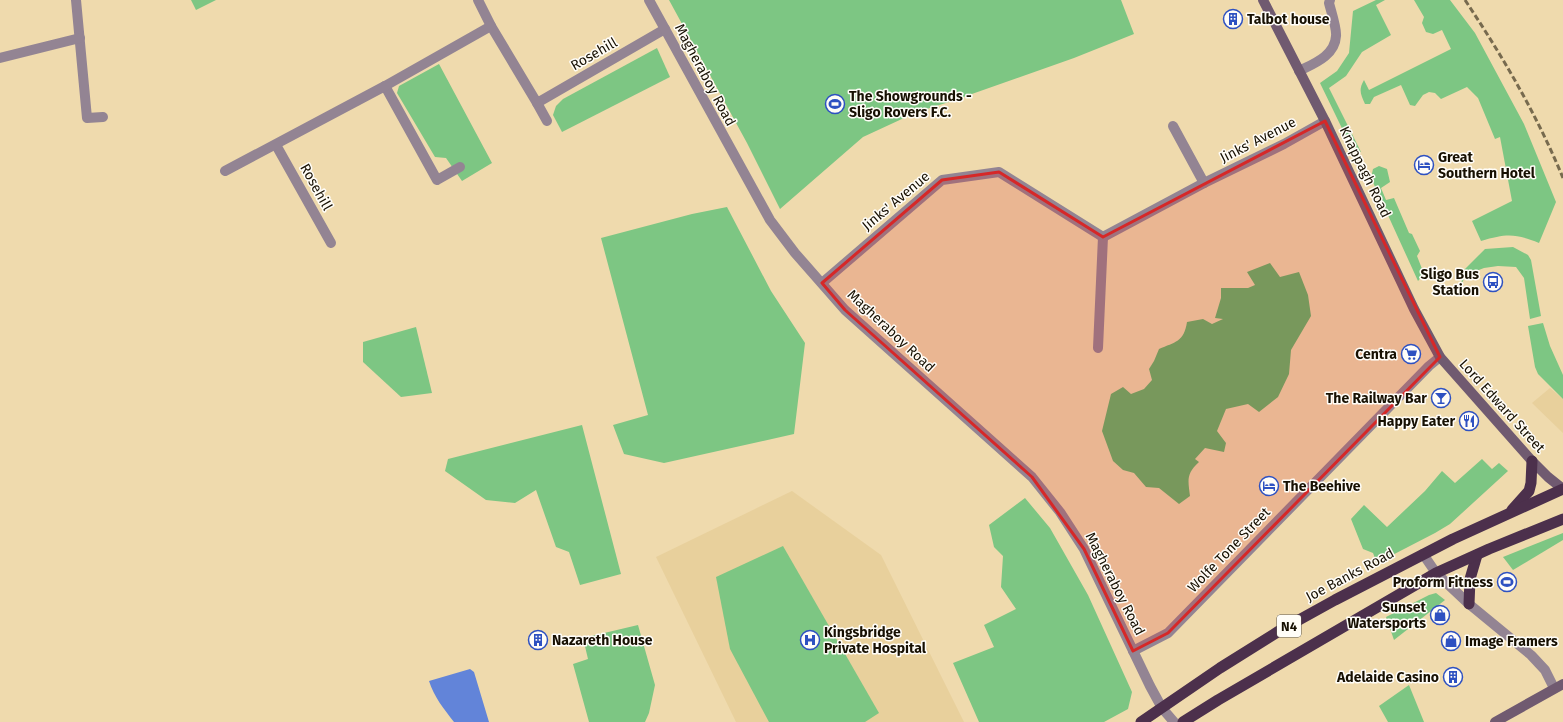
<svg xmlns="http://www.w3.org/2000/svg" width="1563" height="722" font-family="'Fira Sans',sans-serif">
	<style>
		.built { fill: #e8d09c }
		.green { fill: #7dc683 }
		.forest { fill: #61b46a }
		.water { fill: #6284d9 }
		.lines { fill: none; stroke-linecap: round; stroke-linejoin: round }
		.minor { stroke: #938493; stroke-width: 10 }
		.tertiary { stroke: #938493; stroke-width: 10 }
		.secondary { stroke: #705a70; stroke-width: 10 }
		.trunk { stroke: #4c304c; stroke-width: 11 }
		.rail { stroke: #776a4e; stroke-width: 3; stroke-dasharray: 6 3; stroke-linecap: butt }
		.marked { fill: #d62828; fill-opacity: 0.2; stroke: #d62828; stroke-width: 3; stroke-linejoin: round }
		.labels { text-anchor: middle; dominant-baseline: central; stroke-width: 3; stroke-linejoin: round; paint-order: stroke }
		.shield { fill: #fffdf8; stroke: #5d574c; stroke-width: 1 }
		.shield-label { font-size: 13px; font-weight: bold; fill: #171002 }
		.poi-label { font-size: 14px; font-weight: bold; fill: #171002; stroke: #fffdf8; text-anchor: start }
		.street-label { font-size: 14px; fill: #171002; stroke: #fffdf8 }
	</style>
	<rect width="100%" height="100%" fill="#efdaad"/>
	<g class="built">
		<path d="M1550 388 1563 399V433L1532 403Z"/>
		<path d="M792 491 881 555 964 722H736L656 557Z"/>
	</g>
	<g class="green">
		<path d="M191 0H216L196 10Z"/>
		<path d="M669 0H1121L1134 34 1074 58 952 101 917 112 863 137 780 209 747 143Z"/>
		<path d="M1376 0H1385L1376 5 1391 35 1362 52 1346 76 1329 88 1361 152 1352 149 1320 83 1337 71 1349 53 1353 11Z"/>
		<path d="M1414 0H1450L1475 33 1524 124 1556 202 1539 243C1514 233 1506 234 1481 241L1472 221 1512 201 1500 137 1495 139 1478 98 1467 87 1441 99 1435 93 1429 92 1423 95 1415 106 1410 105 1401 85 1374 97 1370 104H1365C1361 95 1358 90 1364 80L1369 90 1451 49 1442 30 1433 34 1426 32 1422 23 1424 17Z"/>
		<path d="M657 48 670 77 562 132 553 115 556 106 563 99Z"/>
		<path d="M439 64 492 163 462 181 446 158 435 157 397 93 399 86Z"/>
		<path d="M1379 166 1387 169 1390 182 1381 188 1386 200 1394 198 1409 233 1412 234 1420 251 1417 256 1424 274 1418 281 1371 178 1373 169Z"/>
		<path d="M727 207 771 291 805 343 794 434 664 463 624 454 613 425 648 415 601 238 692 214Z"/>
		<path d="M1513 247 1528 255 1531 260 1541 316 1530 319 1524 278 1516 267 1498 266 1484 268 1466 275 1460 287 1464 270 1485 249Z"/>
		<path d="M1543 323 1550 346 1563 375V399L1538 374 1535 367 1528 326Z"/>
		<path d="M416 327 432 393 401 397 363 362V342Z"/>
		<path d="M582 425 621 574 580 585 569 552 556 547 536 490 515 503 486 500 445 471 448 459Z"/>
		<path d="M1482 459 1492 469 1499 463 1508 471 1450 524 1435 533 1377 563 1373 553 1363 549 1351 519 1364 505 1387 527 1425 491 1442 471 1455 483Z"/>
		<path d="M1025 498 1050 528 1088 595 1132 692 1128 709 1104 722H979L953 663 994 647 984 625 1016 609 1001 587 1003 556 994 547 989 525Z"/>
		<path d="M1563 533V540L1513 570 1503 557Z"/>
		<path d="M783 546 879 713 865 722H769L730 649 716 577Z"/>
		<path d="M1436 593 1445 600 1394 640 1386 617 1429 595Z"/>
		<path d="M638 625 655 685 649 713 645 722H589L573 664 588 659 583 638Z"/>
		<path d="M1409 685 1424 722H1388L1379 706Z"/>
	</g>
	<path class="forest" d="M1270 263 1280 277 1299 272 1308 295 1311 316 1291 350 1289 374 1278 397 1259 412 1248 404 1226 409 1217 431 1226 443 1224 452 1205 448 1195 459 1199 462C1186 474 1188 480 1190 496L1179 504 1159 488 1146 487 1134 473 1123 470 1113 461 1102 431 1111 394 1123 387 1131 394 1144 389 1152 380 1149 369 1154 361 1159 349C1175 342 1184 342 1187 322L1203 319 1212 324 1223 319 1215 318 1221 298V288H1248L1255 285 1247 272Z"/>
	<path class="water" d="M470 669 474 672 489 722H454C444 709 434 697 429 681Z"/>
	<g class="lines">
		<g class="minor">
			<path d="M76 0 87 118 103 117"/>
			<path d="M478 0 491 26"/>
			<path d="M0 58 80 38"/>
			<path d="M1299 71C1313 64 1335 56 1336 36 1337 29 1331 11 1329 3L1330 0"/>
			<path d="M385 86 437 180 460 167"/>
			<path d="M537 103 547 121"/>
			<path d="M1173 126 1204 183"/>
			<path d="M276 145 331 243"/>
			<path d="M225 171 385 86 491 26 537 103 665 29"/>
			<path d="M822 283 942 180 999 172 1103 237 1204 183 1284 144 1325 121"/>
			<path d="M1098 348 1103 237"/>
		</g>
		<g class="tertiary">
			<path d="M649 0 770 220 795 253 845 310 1032 477 1060 512 1084 549 1150 686 1162 708 1174 722"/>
			<path d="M1423 554 1436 573 1469 604 1531 655 1545 670 1554 688"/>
			<path d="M1133 651 1168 633 1429 366 1440 357"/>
		</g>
		<g class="secondary">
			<path d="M1263 0 1325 121 1414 309 1440 357 1532 461 1548 477 1563 489"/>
			<path d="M1495 722 1563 684"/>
		</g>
		<g class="trunk">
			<path d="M1512 510 1529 491 1531 483 1532 461"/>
			<path d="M1469 604 1470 579 1477 555"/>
			<path d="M1141 722 1220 668 1279 631 1335 600 1453 539 1563 489"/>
			<path d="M1183 722 1218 700 1436 573 1489 549 1563 519"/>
		</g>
		<path class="rail" d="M1465 0C1503 57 1537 115 1563 178"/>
	</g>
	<path class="marked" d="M1325 121 1440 357 1168 633 1133 651 1084 549 1032 477 845 310 822 283 942 180 999 172 1103 237Z"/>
	<defs>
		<symbol id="building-ring" viewBox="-11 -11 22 22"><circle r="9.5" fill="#fffdf8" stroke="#2e51c1" stroke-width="1.5"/><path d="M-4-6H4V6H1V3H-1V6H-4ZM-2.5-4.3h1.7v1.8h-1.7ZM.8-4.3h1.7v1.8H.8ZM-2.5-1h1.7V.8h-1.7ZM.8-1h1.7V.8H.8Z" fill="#2e51c1"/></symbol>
		<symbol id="stadium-ring" viewBox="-11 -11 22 22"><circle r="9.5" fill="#fffdf8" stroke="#2e51c1" stroke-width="1.5"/><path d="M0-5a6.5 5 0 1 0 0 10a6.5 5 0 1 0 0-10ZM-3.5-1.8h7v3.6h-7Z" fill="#2e51c1"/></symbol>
		<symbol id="hotel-ring" viewBox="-11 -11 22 22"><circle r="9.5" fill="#fffdf8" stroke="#2e51c1" stroke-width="1.5"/><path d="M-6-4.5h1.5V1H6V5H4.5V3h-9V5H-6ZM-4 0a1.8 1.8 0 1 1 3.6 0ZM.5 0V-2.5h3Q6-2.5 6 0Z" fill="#2e51c1"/></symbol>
		<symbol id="bus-ring" viewBox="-11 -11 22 22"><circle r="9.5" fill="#fffdf8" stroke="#2e51c1" stroke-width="1.5"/><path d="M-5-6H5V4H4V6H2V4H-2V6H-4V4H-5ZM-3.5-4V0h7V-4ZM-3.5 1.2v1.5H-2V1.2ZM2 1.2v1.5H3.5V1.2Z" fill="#2e51c1"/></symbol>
		<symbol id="supermarket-ring" viewBox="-11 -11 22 22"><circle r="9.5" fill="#fffdf8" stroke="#2e51c1" stroke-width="1.5"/><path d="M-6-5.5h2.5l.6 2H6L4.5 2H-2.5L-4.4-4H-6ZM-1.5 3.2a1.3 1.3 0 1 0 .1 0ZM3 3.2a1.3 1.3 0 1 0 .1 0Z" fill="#2e51c1"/></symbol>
		<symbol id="bar-ring" viewBox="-11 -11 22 22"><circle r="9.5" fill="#fffdf8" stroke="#2e51c1" stroke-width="1.5"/><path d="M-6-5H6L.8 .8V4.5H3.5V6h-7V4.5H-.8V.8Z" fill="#2e51c1"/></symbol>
		<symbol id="restaurant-ring" viewBox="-11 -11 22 22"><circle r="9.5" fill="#fffdf8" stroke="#2e51c1" stroke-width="1.5"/><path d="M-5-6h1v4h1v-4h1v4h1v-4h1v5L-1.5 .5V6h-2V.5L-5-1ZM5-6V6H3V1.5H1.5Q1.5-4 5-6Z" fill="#2e51c1"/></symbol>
		<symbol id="shop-ring" viewBox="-11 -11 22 22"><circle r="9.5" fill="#fffdf8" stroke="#2e51c1" stroke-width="1.5"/><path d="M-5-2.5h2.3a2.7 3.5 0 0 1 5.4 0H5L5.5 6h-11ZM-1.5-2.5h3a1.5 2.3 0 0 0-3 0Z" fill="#2e51c1"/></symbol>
		<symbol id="hospital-ring" viewBox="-11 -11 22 22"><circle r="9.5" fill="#fffdf8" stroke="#2e51c1" stroke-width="1.5"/><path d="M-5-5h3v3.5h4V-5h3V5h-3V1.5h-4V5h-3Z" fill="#2e51c1"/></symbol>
	</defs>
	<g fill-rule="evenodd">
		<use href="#building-ring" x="1222" y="8" width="22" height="22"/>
		<use href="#stadium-ring" x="824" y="93" width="22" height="22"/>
		<use href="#hotel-ring" x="1413" y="154" width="22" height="22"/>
		<use href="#bus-ring" x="1482" y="271" width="22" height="22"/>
		<use href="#supermarket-ring" x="1400" y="343" width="22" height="22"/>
		<use href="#bar-ring" x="1430" y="387" width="22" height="22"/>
		<use href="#restaurant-ring" x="1458" y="410" width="22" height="22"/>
		<use href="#hotel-ring" x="1258" y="475" width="22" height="22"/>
		<use href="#stadium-ring" x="1496" y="571" width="22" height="22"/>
		<use href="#shop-ring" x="1429" y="604" width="22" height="22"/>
		<use href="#building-ring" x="527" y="629" width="22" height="22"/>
		<use href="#hospital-ring" x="799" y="629" width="22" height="22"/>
		<use href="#shop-ring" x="1440" y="630" width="22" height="22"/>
		<use href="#building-ring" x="1442" y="666" width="22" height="22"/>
	</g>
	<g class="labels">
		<rect class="shield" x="1277" y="615" width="24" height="22" rx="3"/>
		<g class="shield-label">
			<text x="1289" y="626">N4</text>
		</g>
		<g class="poi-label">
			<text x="1247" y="19">Talbot house</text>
			<text x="849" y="96">The Showgrounds -<tspan x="849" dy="16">Sligo Rovers F.C.</tspan></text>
			<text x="1438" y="157">Great<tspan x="1438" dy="16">Southern Hotel</tspan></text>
			<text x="1479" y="274" text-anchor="end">Sligo Bus<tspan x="1479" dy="16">Station</tspan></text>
			<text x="1397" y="354" text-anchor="end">Centra</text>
			<text x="1427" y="398" text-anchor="end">The Railway Bar</text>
			<text x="1455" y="421" text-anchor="end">Happy Eater</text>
			<text x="1283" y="486">The Beehive</text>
			<text x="1493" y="582" text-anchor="end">Proform Fitness</text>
			<text x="1426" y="607" text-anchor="end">Sunset<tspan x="1426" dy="16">Watersports</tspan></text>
			<text x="824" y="632">Kingsbridge<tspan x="824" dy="16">Private Hospital</tspan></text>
			<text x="552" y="640">Nazareth House</text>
			<text x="1465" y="641">Image Framers</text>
			<text x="1439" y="677" text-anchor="end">Adelaide Casino</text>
		</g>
		<g class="street-label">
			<text transform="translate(594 54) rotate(-30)">Rosehill</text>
			<text transform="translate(705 75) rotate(62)">Magheraboy Road</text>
			<text transform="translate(1258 140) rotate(-27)">Jinks' Avenue</text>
			<text transform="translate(1365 172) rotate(64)">Knappagh Road</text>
			<text transform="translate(316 187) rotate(61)">Rosehill</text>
			<text transform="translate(896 201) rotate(-40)">Jinks' Avenue</text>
			<text transform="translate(891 331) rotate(43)">Magheraboy Road</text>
			<text transform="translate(1502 406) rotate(48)">Lord Edward Street</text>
			<text transform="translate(1229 550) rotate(-46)">Wolfe Tone Street</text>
			<text transform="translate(1350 575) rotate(-28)">Joe Banks Road</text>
			<text transform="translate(1115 584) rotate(63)">Magheraboy Road</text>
		</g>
	</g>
</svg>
